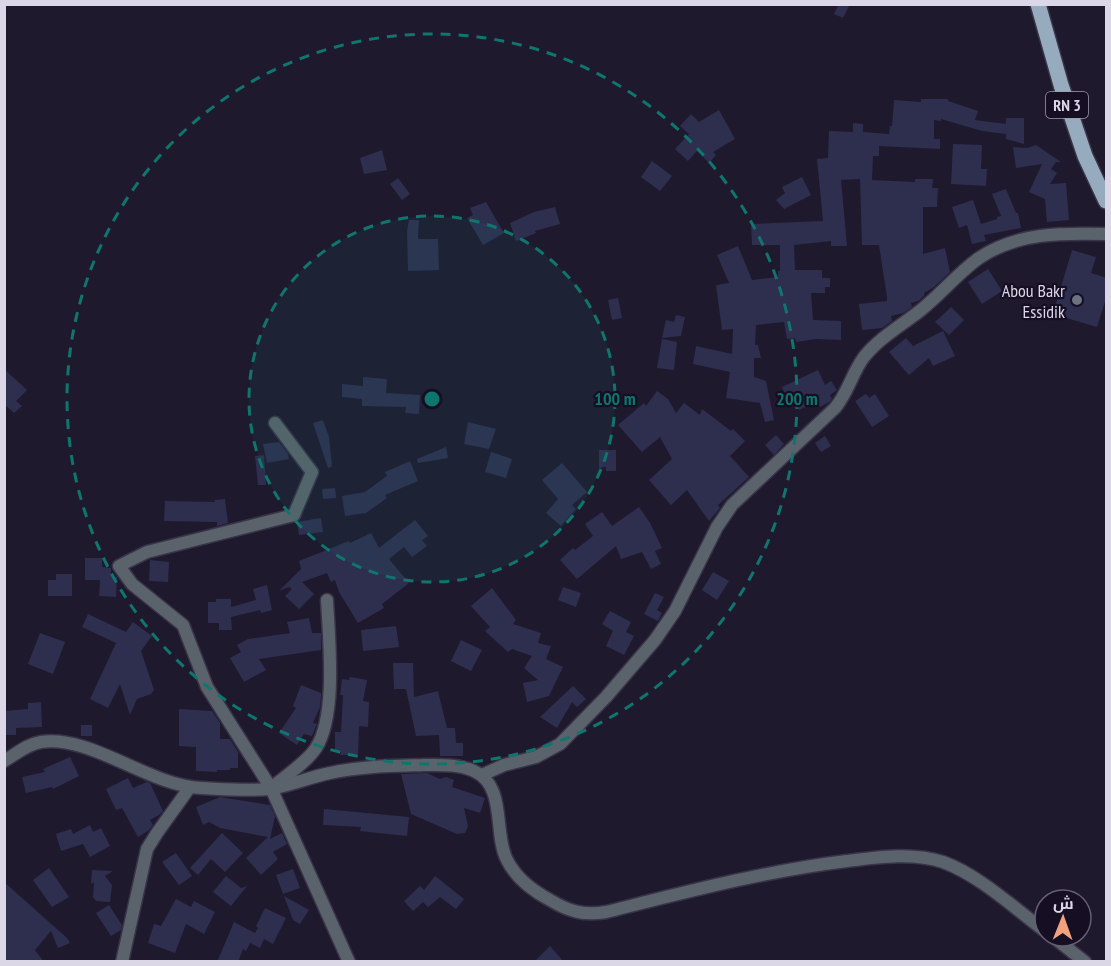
<svg xmlns="http://www.w3.org/2000/svg" width="1111" height="966" font-family="'PT Sans Narrow',Cairo,sans-serif">
	<style>
		.building { fill: #2e2e4f }
		.lines { fill: none; stroke-linecap: round; stroke-linejoin: round }
		.minor-casing { stroke: #393448; stroke-width: 15 }
		.tertiary-casing { stroke: #393448; stroke-width: 15 }
		.primary-casing { stroke: #393448; stroke-width: 18 }
		.minor { stroke: #5a636c; stroke-width: 12 }
		.tertiary { stroke: #5a636c; stroke-width: 12 }
		.primary { stroke: #97abbe; stroke-width: 15 }
		.ring { fill: none; stroke: #0f766e; stroke-width: 3; stroke-dasharray: 10 8 }
		.worship-dot { fill: #6b7280; stroke: #160f24; stroke-width: 2 }
		.labels { text-anchor: middle; dominant-baseline: central; stroke-width: 4.5; stroke-linejoin: round; paint-order: stroke }
		.shield { fill: #160f24; stroke: #a09bac; stroke-width: 1.5 }
		.shield-label { font-size: 16px; font-weight: bold; fill: #dbd7e6 }
		.poi-label { font-size: 18px; fill: #dbd7e6; stroke: #160f24; text-anchor: end }
		.centre { fill: #0f766e; stroke: #160f24; stroke-width: 3 }
		.ring-label { font-size: 18px; text-anchor: middle; font-weight: bold; fill: #0f766e; stroke: #160f24; stroke-width: 4.5; stroke-linejoin: round; paint-order: stroke }
	</style>
	<rect width="100%" height="100%" fill="#1f192e"/>
	<g class="building">
		<path d="M839 4H850L843 18 834 14Z"/>
		<path d="M921 99H948V101L978 111 975 120 1006 124V118H1024V144L1006 139V134L982 131 941 119V121L934 120V139H940V149L879 146V156H873L872 180 915 182V179H933L932 188H938L937 207H923V254L945 248 950 272 934 287 924 293V296L918 301 911 303 912 307 903 313 891 316 892 321 882 328 862 330 859 304 887 301V297L879 245H862L860 179 841 180 847 246H831V241L794 245 795 270H822V278H830V287H825V293H811L813 320 841 321V340L816 339 796 342 795 338 787 339 784 322 756 325 755 345H758L761 358H754V377L766 381 774 420 765 422 760 403 726 398 730 372 693 364 696 346 732 354 733 329 722 330 716 285 729 283 717 255 738 246 752 280 778 277V271H780V245H752L751 224 823 221 817 159 828 158 829 131 853 132V123L863 124V132L889 134 890 126H892L894 100 921 102Z"/>
		<path d="M719 110 735 139 713 152 716 155 709 163 697 151 688 161 675 149 689 134 680 126 691 114 699 122Z"/>
		<path d="M953 144 982 145 981 169H987L986 186 951 184Z"/>
		<path d="M1036 145 1061 162H1056L1051 169 1057 173 1050 184 1066 183 1069 220 1047 222 1045 199 1029 192 1042 164 1016 168 1013 147 1027 148Z"/>
		<path d="M382 150 387 170 364 174 360 158Z"/>
		<path d="M652 161 672 176 660 191 641 177Z"/>
		<path d="M802 177 811 195 784 209 776 200 785 193 782 187Z"/>
		<path d="M398 178 410 194 402 200 390 184Z"/>
		<path d="M1006 189 1016 213H1018L1021 228 984 235 986 241 972 244 967 225 959 228 952 207 973 200 981 224 997 219V217L1001 216 992 194Z"/>
		<path d="M486 202 504 233 483 245 467 218 473 215 470 208Z"/>
		<path d="M555 207 560 224 535 231 536 233 516 241 510 223 534 212Z"/>
		<path d="M409 220H419L418 239H438L439 270 408 271 407 231Z"/>
		<path d="M1072 250 1096 257 1091 273 1107 278V295L1097 327 1053 314Z"/>
		<path d="M988 269 1002 291 982 304 968 282Z"/>
		<path d="M618 298 622 318 612 320 608 300Z"/>
		<path d="M951 307 964 320 949 335 935 322Z"/>
		<path d="M676 315 685 317 681 336 662 338 666 320 674 322Z"/>
		<path d="M943 331 955 356 933 366 929 358 909 375 889 352 906 338 913 346Z"/>
		<path d="M662 339 677 342 674 370 657 368Z"/>
		<path d="M4 369 27 390 16 401 22 406 14 413 4 404Z"/>
		<path d="M818 370 825 385 831 381 837 390 830 395 832 399 829 402 820 407 817 402 799 410 796 403 790 405 782 387Z"/>
		<path d="M363 377 387 379 386 393 420 395 419 414 405 413 406 407 362 406V399L342 397V384L363 386Z"/>
		<path d="M657 391 668 399 676 413 684 403 700 415 702 409 731 431 733 429 745 441 730 456 749 477 718 505 720 508 709 521 687 490 671 505 649 480 672 459 660 437 642 452 618 425 644 403 646 406Z"/>
		<path d="M866 394 869 398 875 394 889 416 872 427 855 401Z"/>
		<path d="M323 420 329 437 332 467 328 468 313 423Z"/>
		<path d="M468 422 496 429 489 449 464 444Z"/>
		<path d="M776 435 784 444 774 455 765 445Z"/>
		<path d="M825 436 831 446 821 452 815 443Z"/>
		<path d="M279 442 288 454 289 459 267 463 263 444Z"/>
		<path d="M446 447 448 458 418 463 417 459Z"/>
		<path d="M599 450H616V471H606V467L599 468Z"/>
		<path d="M491 452 512 459 506 478 485 472Z"/>
		<path d="M264 455 266 485H258L255 456Z"/>
		<path d="M410 461 418 481 385 495 387 498 366 513 345 516 342 496 365 492 387 476 385 472Z"/>
		<path d="M562 463 587 492 572 505 576 509 561 526 546 513 558 499 542 480Z"/>
		<path d="M335 488 336 498 323 499 322 489Z"/>
		<path d="M225 499 228 523 217 526V522L164 521 165 501 215 502 214 500Z"/>
		<path d="M639 507 650 523 662 548 655 551 661 564 651 569 642 552 621 559 616 546 577 579 560 560 573 548 575 550 593 536 585 524 602 512 612 526Z"/>
		<path d="M321 518 323 532 299 535 297 522Z"/>
		<path d="M415 520 428 536 422 540 427 546 412 557 404 547 389 559 409 583 382 604 384 608 358 623 339 592 335 580 331 582 327 573 302 582 314 594 299 609 285 596 292 589 289 587 279 591 301 569 299 561 349 541 350 543 371 533 379 548Z"/>
		<path d="M85 558H102V567L111 568V576L117 577 116 597 99 596 100 580H85Z"/>
		<path d="M150 560 169 562 168 582 149 581Z"/>
		<path d="M713 572 729 581 717 600 702 590Z"/>
		<path d="M56 574H72V596H48V580H56Z"/>
		<path d="M267 585 272 610 261 613 260 610 231 617 232 630H219V623H208V602H216V599H231V607L256 600 253 589Z"/>
		<path d="M563 587 581 593 576 607 558 600Z"/>
		<path d="M492 588 516 620 513 624 541 633 538 643 551 646 546 659 563 667 549 696 527 702 523 683 538 680 524 668 532 656 512 649 508 652 485 631 490 627 471 606Z"/>
		<path d="M655 593 664 597 657 610 662 613 658 621 644 614Z"/>
		<path d="M610 611 631 622 626 632 634 636 624 655 606 646 613 631 602 624Z"/>
		<path d="M88 614 126 632 133 622 152 636 141 651 154 690 151 694 137 699 130 715 120 684 108 708 90 699 116 643 82 627Z"/>
		<path d="M309 618 312 633H321V650L259 659 266 670 244 682 230 658 241 652 237 645 248 639 290 633 287 622Z"/>
		<path d="M396 626 399 647 363 651 361 630Z"/>
		<path d="M40 633 65 642 53 674 28 664Z"/>
		<path d="M461 640 482 650 471 671 451 661Z"/>
		<path d="M393 663H413L414 697 438 691 447 728H455L456 743H463V756H440L439 735 416 736 406 689H394Z"/>
		<path d="M350 677 367 680 363 701 369 702 368 727 359 726 358 755H340L341 752 335 751V732H341L343 695H340L342 679 349 680Z"/>
		<path d="M301 685 321 693V697L320 707 313 723 317 724 312 736 304 734 297 745 279 733 296 708 293 706Z"/>
		<path d="M573 686 586 699 577 707 572 702 557 728 540 717Z"/>
		<path d="M41 702 42 727 16 728V735H6L4 711 28 709V703Z"/>
		<path d="M179 709 212 711 220 723V739H230L238 752V768H230V770H217V772L196 771V747L179 746Z"/>
		<rect x="81" y="725" width="11" height="11"/>
		<path d="M70 757 79 776 53 789 52 787 26 793 22 777 45 772 43 769Z"/>
		<path d="M427 773 440 779 446 777 454 780 452 787 485 798 480 813 464 808 468 826 465 833 457 834 411 814 401 774Z"/>
		<path d="M128 778 133 788 147 782 150 783 163 811 159 815 150 820 153 825 149 830 138 837 122 808 116 810 106 789Z"/>
		<path d="M220 797 270 805 275 816 270 839 282 833 287 844 273 852 278 859 261 875 246 858 268 837 220 828 209 822 203 825 196 807Z"/>
		<path d="M324 809 409 817 407 836 360 831 361 827 323 825Z"/>
		<path d="M90 825 93 832 101 828 110 846 90 857 83 844 61 851 56 834 71 829 73 834Z"/>
		<path d="M222 833 243 853 225 872 211 859 198 875 190 868Z"/>
		<path d="M176 853 192 876 179 885 162 862Z"/>
		<path d="M49 868 69 897 52 907 33 880Z"/>
		<path d="M293 869 300 888 283 894 276 875Z"/>
		<path d="M92 870 113 871 105 876 112 885 110 902 96 901 93 897 94 882 91 884Z"/>
		<path d="M226 876 241 888 247 886 231 906 213 892Z"/>
		<path d="M435 876 464 899 456 909 440 897 428 907 423 902 413 911 404 901 420 886 424 890Z"/>
		<path d="M4 882 67 938 70 943 58 948 51 931 35 950 44 962H4Z"/>
		<path d="M284 896 309 910 300 924 293 920Z"/>
		<path d="M176 899 191 907 194 901 215 912 204 934 186 924 175 953 148 943 154 924 161 926Z"/>
		<path d="M109 905 122 925 121 930 111 936 96 913Z"/>
		<path d="M265 908 286 918 273 944 264 939 260 948 250 943 246 951 243 949 238 962H217L234 922 255 933 258 928 256 926Z"/>
		<path d="M550 946 564 962H534Z"/>
	</g>
	<g class="lines">
		<defs>
			<g id="minor">
				<path d="M275 423 312 472 294 515 147 552 119 566 132 584 183 625 207 687 271 788 349 962"/>
				<path d="M482 775 504 765 536 757 560 744 606 697 655 640 675 611 717 527 732 505 835 408C848 393 852 373 864 357 879 338 902 325 921 310 941 294 958 273 979 258 1018 232 1062 233 1106 234"/>
				<path d="M271 788C284 777 307 762 316 748 337 715 329 640 327 600"/>
				<path d="M122 962 147 849 157 833 190 787"/>
			</g>
			<g id="tertiary">
				<path d="M4 761C16 754 27 744 41 742 92 735 147 785 201 788 223 789 246 791 269 789 289 786 310 777 330 773 361 766 393 766 425 765 441 765 458 764 474 771 507 786 493 833 507 860 516 878 533 891 550 900 568 911 584 916 606 912 686 892 765 871 847 861 878 857 913 852 943 862 979 875 1014 908 1045 931"/>
				<path d="M1052 936 1085 962"/>
			</g>
			<path id="primary" d="M1038 4 1061 85 1085 156 1106 201"/>
		</defs>
		<use href="#minor" class="minor-casing"/>
		<use href="#tertiary" class="tertiary-casing"/>
		<use href="#primary" class="primary-casing"/>
		<use href="#minor" class="minor"/>
		<use href="#tertiary" class="tertiary"/>
		<use href="#primary" class="primary"/>
	</g>
	<circle cx="432" cy="399" r="183" fill="#0f766e" fill-opacity=".12"/>
	<g class="ring">
		<circle cx="432" cy="399" r="183"/>
		<circle cx="432" cy="399" r="365"/>
	</g>
	<circle class="worship-dot" cx="1077" cy="300" r="6"/>
	<g class="labels">
		<rect class="shield" x="1046" y="92" width="42" height="26" rx="4.5"/>
		<g class="shield-label">
			<text x="1067" y="105">RN 3</text>
		</g>
		<g class="poi-label">
			<text x="1065" y="290">Abou Bakr<tspan x="1065" dy="21">Essidik</tspan></text>
		</g>
	</g>
	<circle cx="432" cy="399" r="9" class="centre"/>
	<g class="ring-label">
		<text x="615" y="405">100 m</text>
		<text x="797" y="405">200 m</text>
	</g>
	<rect width="1111" height="966" fill="none" stroke="#dbd7e6" stroke-width="12"/>
	<g transform="translate(1063 918) rotate(1)"><circle r="28" fill="#160f24" stroke="#655f72" stroke-width="1.5"/>
	<path d="M0-4.5L10 22L0 15L-10 22Z" fill="#f1a17d"/>
	<text y="-9" font-size="16" font-weight="bold" text-anchor="middle" fill="#dbd7e6">ش</text>
	</g>
</svg>
